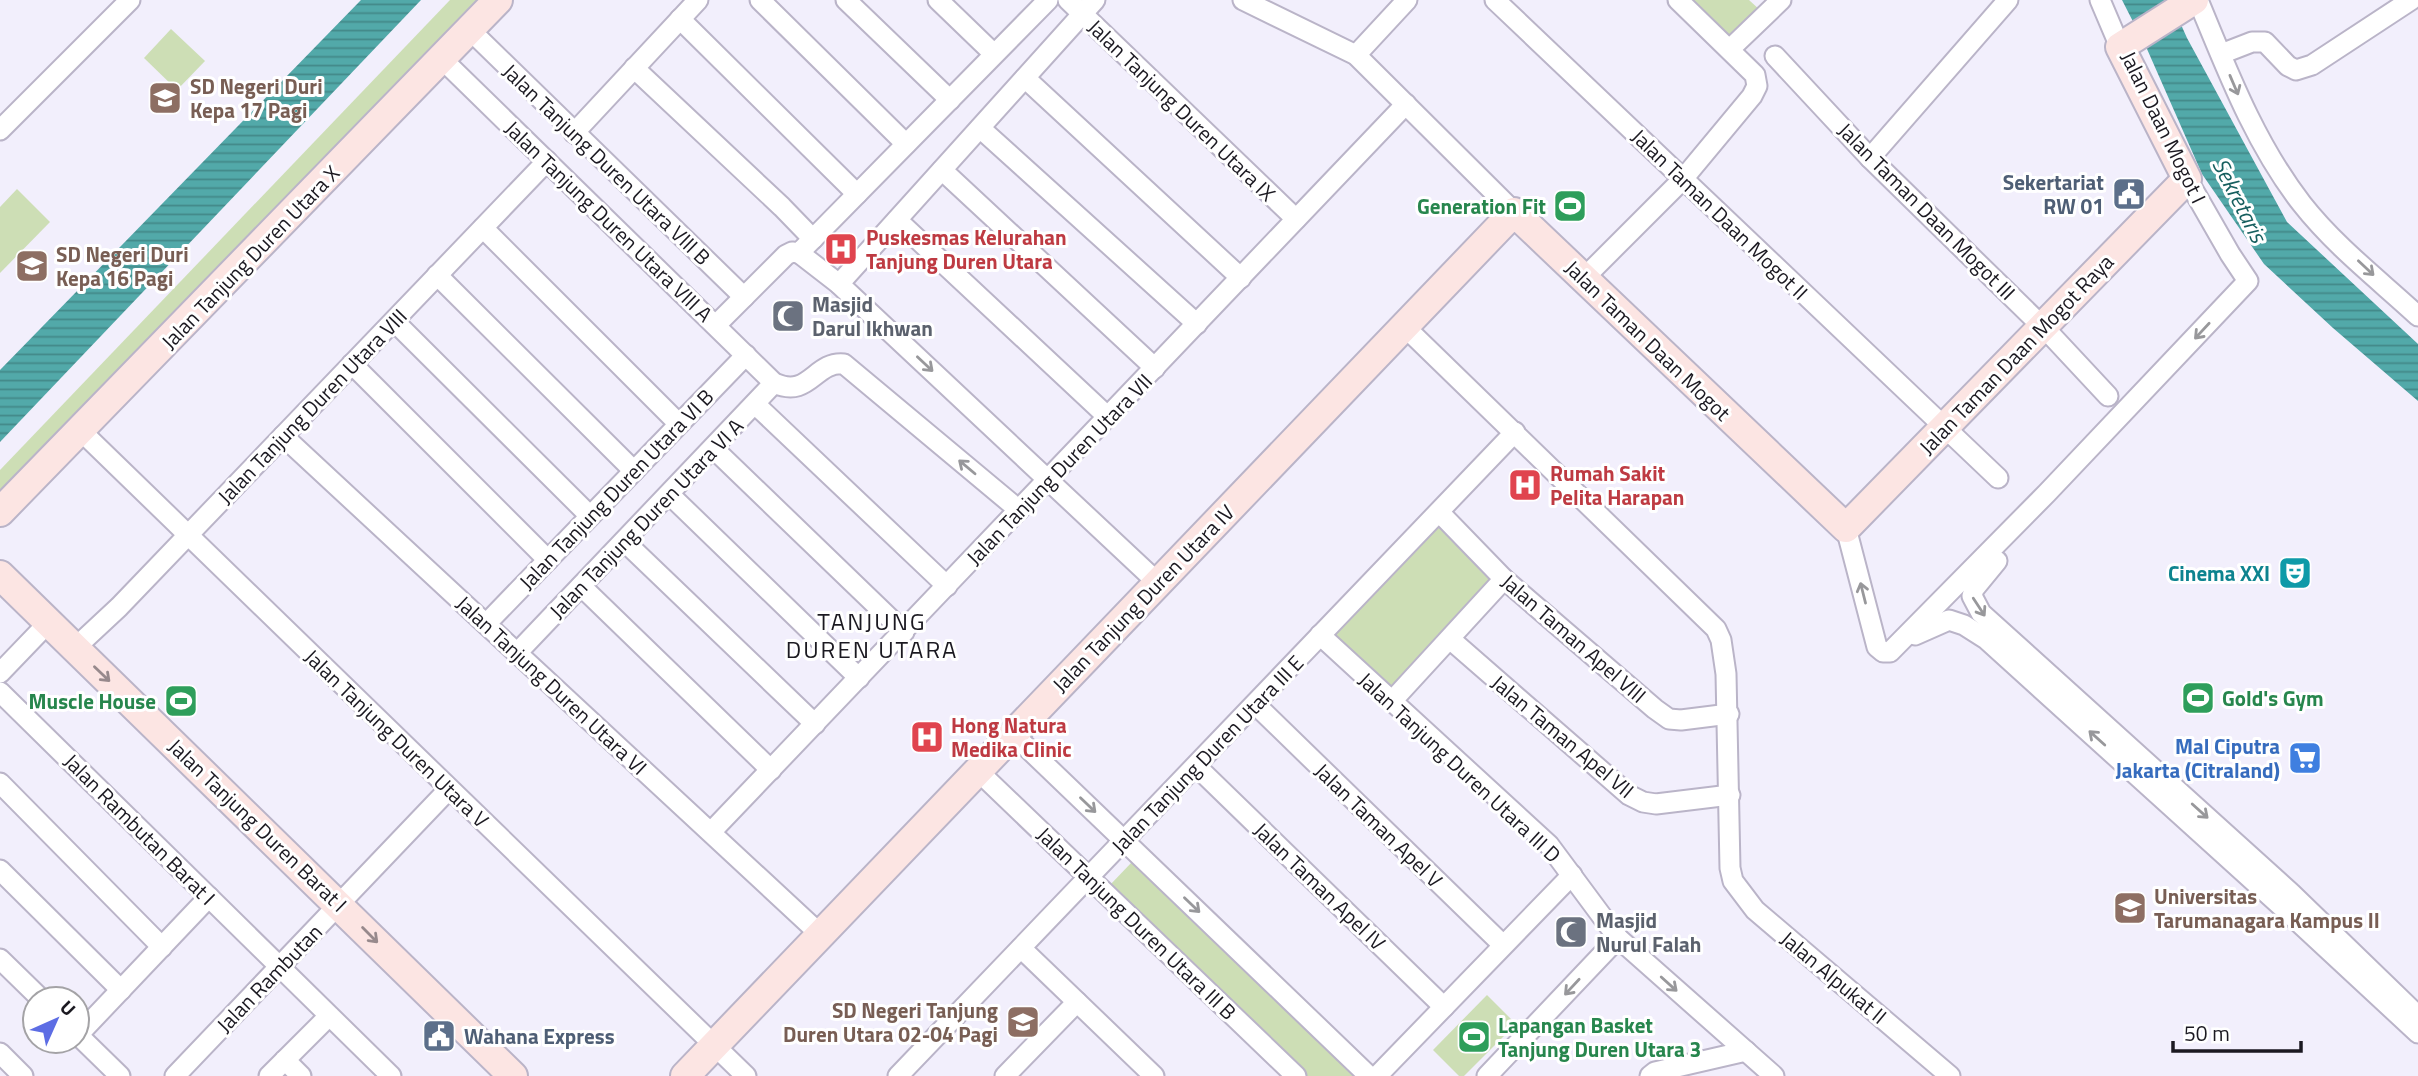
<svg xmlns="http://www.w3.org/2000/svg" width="2418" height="1076" font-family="'Titillium Web',sans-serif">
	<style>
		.green { fill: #cddeb5 }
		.water { fill: url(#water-rules) }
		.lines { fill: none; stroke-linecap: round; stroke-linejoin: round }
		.street-casing { stroke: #bab4c8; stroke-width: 23 }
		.secondary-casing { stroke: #bab4c8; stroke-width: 32 }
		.street { stroke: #fff; stroke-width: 19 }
		.secondary { stroke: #fce5e3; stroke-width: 28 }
		.oneway { stroke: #98989b }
		.oneway2 { stroke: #97898c }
		.labels { text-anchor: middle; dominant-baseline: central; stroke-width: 6; stroke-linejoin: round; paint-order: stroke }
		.education-label { font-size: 21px; font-weight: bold; fill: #785e54; stroke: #fff; text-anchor: start }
		.street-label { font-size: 21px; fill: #1b1921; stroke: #fff }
		.service-label { font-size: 21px; font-weight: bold; fill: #4e5e75; stroke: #fff; text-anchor: end }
		.leisure-label { font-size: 21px; font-weight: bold; fill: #27864d; stroke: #fff; text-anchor: end }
		.health-label { font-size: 21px; font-weight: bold; fill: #be3a42; stroke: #fff; text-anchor: start }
		.worship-label { font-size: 21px; font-weight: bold; fill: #5b616d; stroke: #fff; text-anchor: start }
		.culture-label { font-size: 21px; font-weight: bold; fill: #0d838f; stroke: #fff; text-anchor: end }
		.shop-label { font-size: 21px; font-weight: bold; fill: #366cbe; stroke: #fff; text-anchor: end }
		.water-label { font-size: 23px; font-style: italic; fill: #165f5f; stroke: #fff }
		.quarter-label { font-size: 24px; letter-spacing: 2px; fill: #1b1921; stroke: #fff }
	</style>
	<defs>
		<pattern id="water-rules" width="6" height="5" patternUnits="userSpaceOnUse" patternTransform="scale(1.75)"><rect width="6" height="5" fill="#52a9a9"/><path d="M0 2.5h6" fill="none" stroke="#438989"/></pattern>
	</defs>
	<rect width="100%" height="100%" fill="#f2effc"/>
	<g class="green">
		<path d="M450 0H480L0 502V470Z"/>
		<path d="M1674 0H1749L1761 11 1723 49Z"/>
		<path d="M171 29 205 61 177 90 144 58Z"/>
		<path d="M17 189 50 222 0 273V207Z"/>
		<path d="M1441 520 1495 575 1393 690 1331 632Z"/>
		<path d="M1132 862 1356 1076H1307L1109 886Z"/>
		<path d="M1487 995 1516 1024 1464 1076H1459L1433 1050Z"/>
	</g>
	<g class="water">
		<path d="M361 0H421L0 442V370Z"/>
		<path d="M2122 0H2170L2187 38 2287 222 2418 344V401L2333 328 2264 264 2202 174 2147 49Z"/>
	</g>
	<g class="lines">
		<defs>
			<g id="street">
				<path d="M760 0 906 144"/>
				<path d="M846 0 950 100"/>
				<path d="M938 0 994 54"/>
				<path d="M1068 0 1296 219"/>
				<path d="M1243 0 1356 55 1514 212"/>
				<path d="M1495 0 1998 478"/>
				<path d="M2100 0 2120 47"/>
				<path d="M2198 0C2227 70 2255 144 2302 204 2335 246 2379 280 2418 316"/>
				<path d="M680 19 857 194"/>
				<path d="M470 30 744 297"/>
				<path d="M1730 49 1781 0"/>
				<path d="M2221 54 2252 42H2265L2288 66 2296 70 2312 65 2411 0"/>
				<path d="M1356 55 1407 0"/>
				<path d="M1775 56 1870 158 2052 336 2108 396"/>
				<path d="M442 59 774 383C810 399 814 361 844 364L1019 510"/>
				<path d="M634 68 782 207 813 239"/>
				<path d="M1025 78 1241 278"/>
				<path d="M980 128 1197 324"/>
				<path d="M0 130 130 0"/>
				<path d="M574 133 698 0"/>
				<path d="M1870 158 2008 0"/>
				<path d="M942 170 1155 368"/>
				<path d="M897 220 1108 417"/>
				<path d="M483 228 679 424"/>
				<path d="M799 253 839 284 1158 583"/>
				<path d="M437 275 634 471"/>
				<path d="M1584 278 1683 179 1752 96 1757 86 1755 75 1678 0"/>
				<path d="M839 284 1095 0"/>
				<path d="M394 321 590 516"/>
				<path d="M716 325 786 255 792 252 799 253 1048 0"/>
				<path d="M1404 326 1716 629 1721 640 1726 674 1730 868 1733 881 1755 910 1950 1076"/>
				<path d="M352 364 548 560"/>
				<path d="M755 404 947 586"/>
				<path d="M80 430 746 1076"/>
				<path d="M283 436 821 935"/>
				<path d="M713 448 904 632"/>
				<path d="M669 494 859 678"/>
				<path d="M1439 512 1504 579 1655 709 1669 719 1681 720 1729 714"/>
				<path d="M1846 528 1877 647 1883 652H1890L2047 493 2248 281 2230 254 2187 179"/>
				<path d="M624 541 815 724"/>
				<path d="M1997 561 1974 589 1972 596 1981 613 2291 893 2418 1016"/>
				<path d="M581 586 771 770"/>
				<path d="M486 624 746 355"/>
				<path d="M1320 635 1549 845 1618 938 1774 1076"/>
				<path d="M1915 635 1949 620 1964 625 1986 639 2281 906 2418 1033"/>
				<path d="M1450 639 1629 795 1643 802 1656 804 1730 795"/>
				<path d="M75 648 119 607 547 161"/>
				<path d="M517 653 774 383"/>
				<path d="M0 673 49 622"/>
				<path d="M0 692 391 1076"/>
				<path d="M1392 701 1504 579"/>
				<path d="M1255 704 1503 945"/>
				<path d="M1013 734 1369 1076"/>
				<path d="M1196 766 1444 1007"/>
				<path d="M978 771 1296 1076"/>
				<path d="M0 783 162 947"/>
				<path d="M711 832 1406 104"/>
				<path d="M0 870 121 990"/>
				<path d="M1021 948 1154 1076"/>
				<path d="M0 959 41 999"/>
				<path d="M77 1034 120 1076"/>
				<path d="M78 1035 209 897"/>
				<path d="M0 1053 23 1076"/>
				<path d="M285 1060 301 1076"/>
				<path d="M175 1076 449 789"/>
				<path d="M269 1076 329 1016"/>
				<path d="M898 1076 1515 432"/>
				<path d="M1005 1076 1077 1002"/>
				<path d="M1377 1076 1572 875"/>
				<path d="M1487 1076 1618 938"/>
				<path d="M1650 1076 1655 1072 1746 1051"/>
			</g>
			<g id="secondary">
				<path d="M0 512 498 0"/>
				<path d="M0 575 513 1076"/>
				<path d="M685 1076 1514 212 1846 528 2187 179 2120 47 2194 0"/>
			</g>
		</defs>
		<use href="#street" class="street-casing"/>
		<use href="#secondary" class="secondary-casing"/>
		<use href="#street" class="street"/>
		<use href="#secondary" class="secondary"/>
	</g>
	<defs><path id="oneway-shaft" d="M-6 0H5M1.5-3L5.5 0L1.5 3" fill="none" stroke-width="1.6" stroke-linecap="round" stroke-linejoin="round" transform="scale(1.75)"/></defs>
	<g class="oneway">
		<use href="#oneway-shaft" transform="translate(2234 85) rotate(67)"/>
		<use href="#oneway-shaft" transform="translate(2366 268) rotate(43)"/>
		<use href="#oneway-shaft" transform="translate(2202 331) rotate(133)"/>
		<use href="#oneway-shaft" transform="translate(925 364) rotate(43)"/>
		<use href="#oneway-shaft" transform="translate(967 467) rotate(-140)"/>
		<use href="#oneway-shaft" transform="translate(1863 593) rotate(-104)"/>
		<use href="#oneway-shaft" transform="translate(1979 607) rotate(57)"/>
		<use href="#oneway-shaft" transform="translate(2097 738) rotate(-138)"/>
		<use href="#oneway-shaft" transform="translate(1088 805) rotate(44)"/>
		<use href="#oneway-shaft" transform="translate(2200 811) rotate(42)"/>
		<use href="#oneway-shaft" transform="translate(1192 905) rotate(44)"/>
		<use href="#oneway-shaft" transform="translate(1669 984) rotate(42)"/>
		<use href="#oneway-shaft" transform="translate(1572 987) rotate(133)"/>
	</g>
	<g class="oneway2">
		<use href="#oneway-shaft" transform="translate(102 674) rotate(44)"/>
		<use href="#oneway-shaft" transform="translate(370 935) rotate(45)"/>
	</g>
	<defs>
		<symbol id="school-square" viewBox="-11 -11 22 22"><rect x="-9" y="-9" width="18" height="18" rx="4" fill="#8d6e63" stroke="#fff"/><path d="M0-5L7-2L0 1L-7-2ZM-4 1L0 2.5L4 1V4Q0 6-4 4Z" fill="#fff"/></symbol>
		<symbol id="civic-square" viewBox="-11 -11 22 22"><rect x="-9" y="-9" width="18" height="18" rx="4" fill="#5c6f8a" stroke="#fff"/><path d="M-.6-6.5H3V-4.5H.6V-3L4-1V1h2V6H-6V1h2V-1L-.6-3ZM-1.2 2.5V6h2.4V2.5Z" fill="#fff"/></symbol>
		<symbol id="stadium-square" viewBox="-11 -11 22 22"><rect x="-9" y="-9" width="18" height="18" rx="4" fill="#2e9e5b" stroke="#fff"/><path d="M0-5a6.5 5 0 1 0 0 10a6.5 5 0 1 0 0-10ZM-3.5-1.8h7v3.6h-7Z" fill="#fff"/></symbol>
		<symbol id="hospital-square" viewBox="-11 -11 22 22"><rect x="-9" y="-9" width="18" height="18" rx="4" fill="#e0444e" stroke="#fff"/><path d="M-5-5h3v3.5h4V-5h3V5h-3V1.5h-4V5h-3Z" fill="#fff"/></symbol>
		<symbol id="mosque-square" viewBox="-11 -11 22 22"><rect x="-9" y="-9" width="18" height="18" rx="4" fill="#6b7280" stroke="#fff"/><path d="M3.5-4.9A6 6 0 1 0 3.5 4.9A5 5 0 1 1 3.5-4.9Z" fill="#fff"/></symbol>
		<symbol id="theatre-square" viewBox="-11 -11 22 22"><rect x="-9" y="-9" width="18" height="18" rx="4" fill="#0f9aa8" stroke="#fff"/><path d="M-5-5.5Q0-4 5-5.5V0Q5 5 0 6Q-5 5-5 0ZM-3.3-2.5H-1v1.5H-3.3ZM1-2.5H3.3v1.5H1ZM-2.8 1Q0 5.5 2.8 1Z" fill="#fff"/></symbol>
		<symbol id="supermarket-square" viewBox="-11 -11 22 22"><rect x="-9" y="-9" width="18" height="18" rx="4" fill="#3f7fe0" stroke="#fff"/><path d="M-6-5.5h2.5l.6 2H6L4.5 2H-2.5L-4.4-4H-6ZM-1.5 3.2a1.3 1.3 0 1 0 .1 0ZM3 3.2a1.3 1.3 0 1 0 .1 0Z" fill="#fff"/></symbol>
		<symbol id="university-square" viewBox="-11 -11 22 22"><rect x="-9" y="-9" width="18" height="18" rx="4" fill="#8d6e63" stroke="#fff"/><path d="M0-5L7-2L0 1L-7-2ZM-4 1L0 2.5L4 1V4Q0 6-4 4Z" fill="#fff"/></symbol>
	</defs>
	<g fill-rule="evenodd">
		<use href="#school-square" x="146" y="79" width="38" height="38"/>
		<use href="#civic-square" x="2110" y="175" width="38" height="38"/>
		<use href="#stadium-square" x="1551" y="187" width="38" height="38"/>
		<use href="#hospital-square" x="822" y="230" width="38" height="38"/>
		<use href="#school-square" x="13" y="247" width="38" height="38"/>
		<use href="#mosque-square" x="769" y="297" width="38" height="38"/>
		<use href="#hospital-square" x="1506" y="466" width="38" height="38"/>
		<use href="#theatre-square" x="2276" y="554" width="38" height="38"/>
		<use href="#stadium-square" x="2179" y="679" width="38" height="38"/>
		<use href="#stadium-square" x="162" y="682" width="38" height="38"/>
		<use href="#hospital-square" x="908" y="718" width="38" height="38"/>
		<use href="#supermarket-square" x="2286" y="739" width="38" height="38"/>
		<use href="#university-square" x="2111" y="889" width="38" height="38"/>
		<use href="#mosque-square" x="1552" y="913" width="38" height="38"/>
		<use href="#school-square" x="1004" y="1003" width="38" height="38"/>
		<use href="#civic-square" x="420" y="1017" width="38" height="38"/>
		<use href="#stadium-square" x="1455" y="1018" width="38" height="38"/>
	</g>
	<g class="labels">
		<g class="education-label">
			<text x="190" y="86">SD Negeri Duri<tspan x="190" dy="24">Kepa 17 Pagi</tspan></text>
			<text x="56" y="254">SD Negeri Duri<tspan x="56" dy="24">Kepa 16 Pagi</tspan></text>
			<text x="2154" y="896">Universitas<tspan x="2154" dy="24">Tarumanagara Kampus II</tspan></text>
			<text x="998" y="1010" text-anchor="end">SD Negeri Tanjung<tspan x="998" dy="24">Duren Utara 02-04 Pagi</tspan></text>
		</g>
		<g class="street-label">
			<text transform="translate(1182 110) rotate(44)">Jalan Tanjung Duren Utara IX</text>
			<text transform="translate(2164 127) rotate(64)">Jalan Daan Mogot I</text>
			<text transform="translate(607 164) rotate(44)">Jalan Tanjung Duren Utara VIII B</text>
			<text transform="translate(1927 211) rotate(45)">Jalan Taman Daan Mogot III</text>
			<text transform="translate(1720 214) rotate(44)">Jalan Taman Daan Mogot II</text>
			<text transform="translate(609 221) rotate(44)">Jalan Tanjung Duren Utara VIII A</text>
			<text transform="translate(250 257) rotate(-46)">Jalan Tanjung Duren Utara X</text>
			<text transform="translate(1648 340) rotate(44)">Jalan Taman Daan Mogot</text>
			<text transform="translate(2016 354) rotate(-46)">Jalan Taman Daan Mogot Raya</text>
			<text transform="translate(312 406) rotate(-46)">Jalan Tanjung Duren Utara VIII</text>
			<text transform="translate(1059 469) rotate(-46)">Jalan Tanjung Duren Utara VII</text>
			<text transform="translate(616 489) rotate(-46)">Jalan Tanjung Duren Utara VI B</text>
			<text transform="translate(646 518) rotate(-46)">Jalan Tanjung Duren Utara VI A</text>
			<text transform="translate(1143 598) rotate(-46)">Jalan Tanjung Duren Utara IV</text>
			<text transform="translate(1574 638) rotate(41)">Jalan Taman Apel VIII</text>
			<text transform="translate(552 685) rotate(43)">Jalan Tanjung Duren Utara VI</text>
			<text transform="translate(1563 736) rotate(40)">Jalan Taman Apel VII</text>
			<text transform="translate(397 738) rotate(44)">Jalan Tanjung Duren Utara V</text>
			<text transform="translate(1207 754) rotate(-46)">Jalan Tanjung Duren Utara III E</text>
			<text transform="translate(1460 767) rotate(43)">Jalan Tanjung Duren Utara III D</text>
			<text transform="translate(258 825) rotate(44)">Jalan Tanjung Duren Barat I</text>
			<text transform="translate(1379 825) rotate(44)">Jalan Taman Apel V</text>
			<text transform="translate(140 829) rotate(45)">Jalan Rambutan Barat I</text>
			<text transform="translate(1320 886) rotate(44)">Jalan Taman Apel IV</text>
			<text transform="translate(1137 923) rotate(44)">Jalan Tanjung Duren Utara III B</text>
			<text transform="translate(1834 977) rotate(40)">Jalan Alpukat II</text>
			<text transform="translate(269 978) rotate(-46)">Jalan Rambutan</text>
		</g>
		<g class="service-label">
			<text x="2104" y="182">Sekertariat<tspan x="2104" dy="24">RW 01</tspan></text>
			<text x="464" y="1036" text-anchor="start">Wahana Express</text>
		</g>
		<g class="leisure-label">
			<text x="1546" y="206">Generation Fit</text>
			<text x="2222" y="698" text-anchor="start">Gold's Gym</text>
			<text x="156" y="701">Muscle House</text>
			<text x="1498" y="1025" text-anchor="start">Lapangan Basket<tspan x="1498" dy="24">Tanjung Duren Utara 3</tspan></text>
		</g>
		<g class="health-label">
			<text x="866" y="237">Puskesmas Kelurahan<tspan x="866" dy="24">Tanjung Duren Utara</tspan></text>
			<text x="1550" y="473">Rumah Sakit<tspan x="1550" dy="24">Pelita Harapan</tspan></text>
			<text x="951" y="725">Hong Natura<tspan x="951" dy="24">Medika Clinic</tspan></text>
		</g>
		<g class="worship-label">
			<text x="812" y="304">Masjid<tspan x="812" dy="24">Darul Ikhwan</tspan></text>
			<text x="1596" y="920">Masjid<tspan x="1596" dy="24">Nurul Falah</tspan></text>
		</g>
		<g class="culture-label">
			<text x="2270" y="573">Cinema XXI</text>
		</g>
		<g class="shop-label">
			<text x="2280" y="746">Mal Ciputra<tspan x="2280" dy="24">Jakarta (Citraland)</tspan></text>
		</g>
		<g class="water-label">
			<text transform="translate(2240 200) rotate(63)">Sekretaris</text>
		</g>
		<g class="quarter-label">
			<text x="872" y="621">TANJUNG<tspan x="872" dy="28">DUREN UTARA</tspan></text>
		</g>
	</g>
	<g transform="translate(56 1020) rotate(45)"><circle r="33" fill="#ffffff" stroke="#a4a3a6" stroke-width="2"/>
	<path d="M0-5L12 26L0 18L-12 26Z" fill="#5d6de4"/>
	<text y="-10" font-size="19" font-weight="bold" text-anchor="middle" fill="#1b1921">U</text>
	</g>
	<path d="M2173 1041v10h128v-10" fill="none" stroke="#1b1921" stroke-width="3.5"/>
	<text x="2184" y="1041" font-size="21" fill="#1b1921" stroke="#ffffff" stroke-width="5" paint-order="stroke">50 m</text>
</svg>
